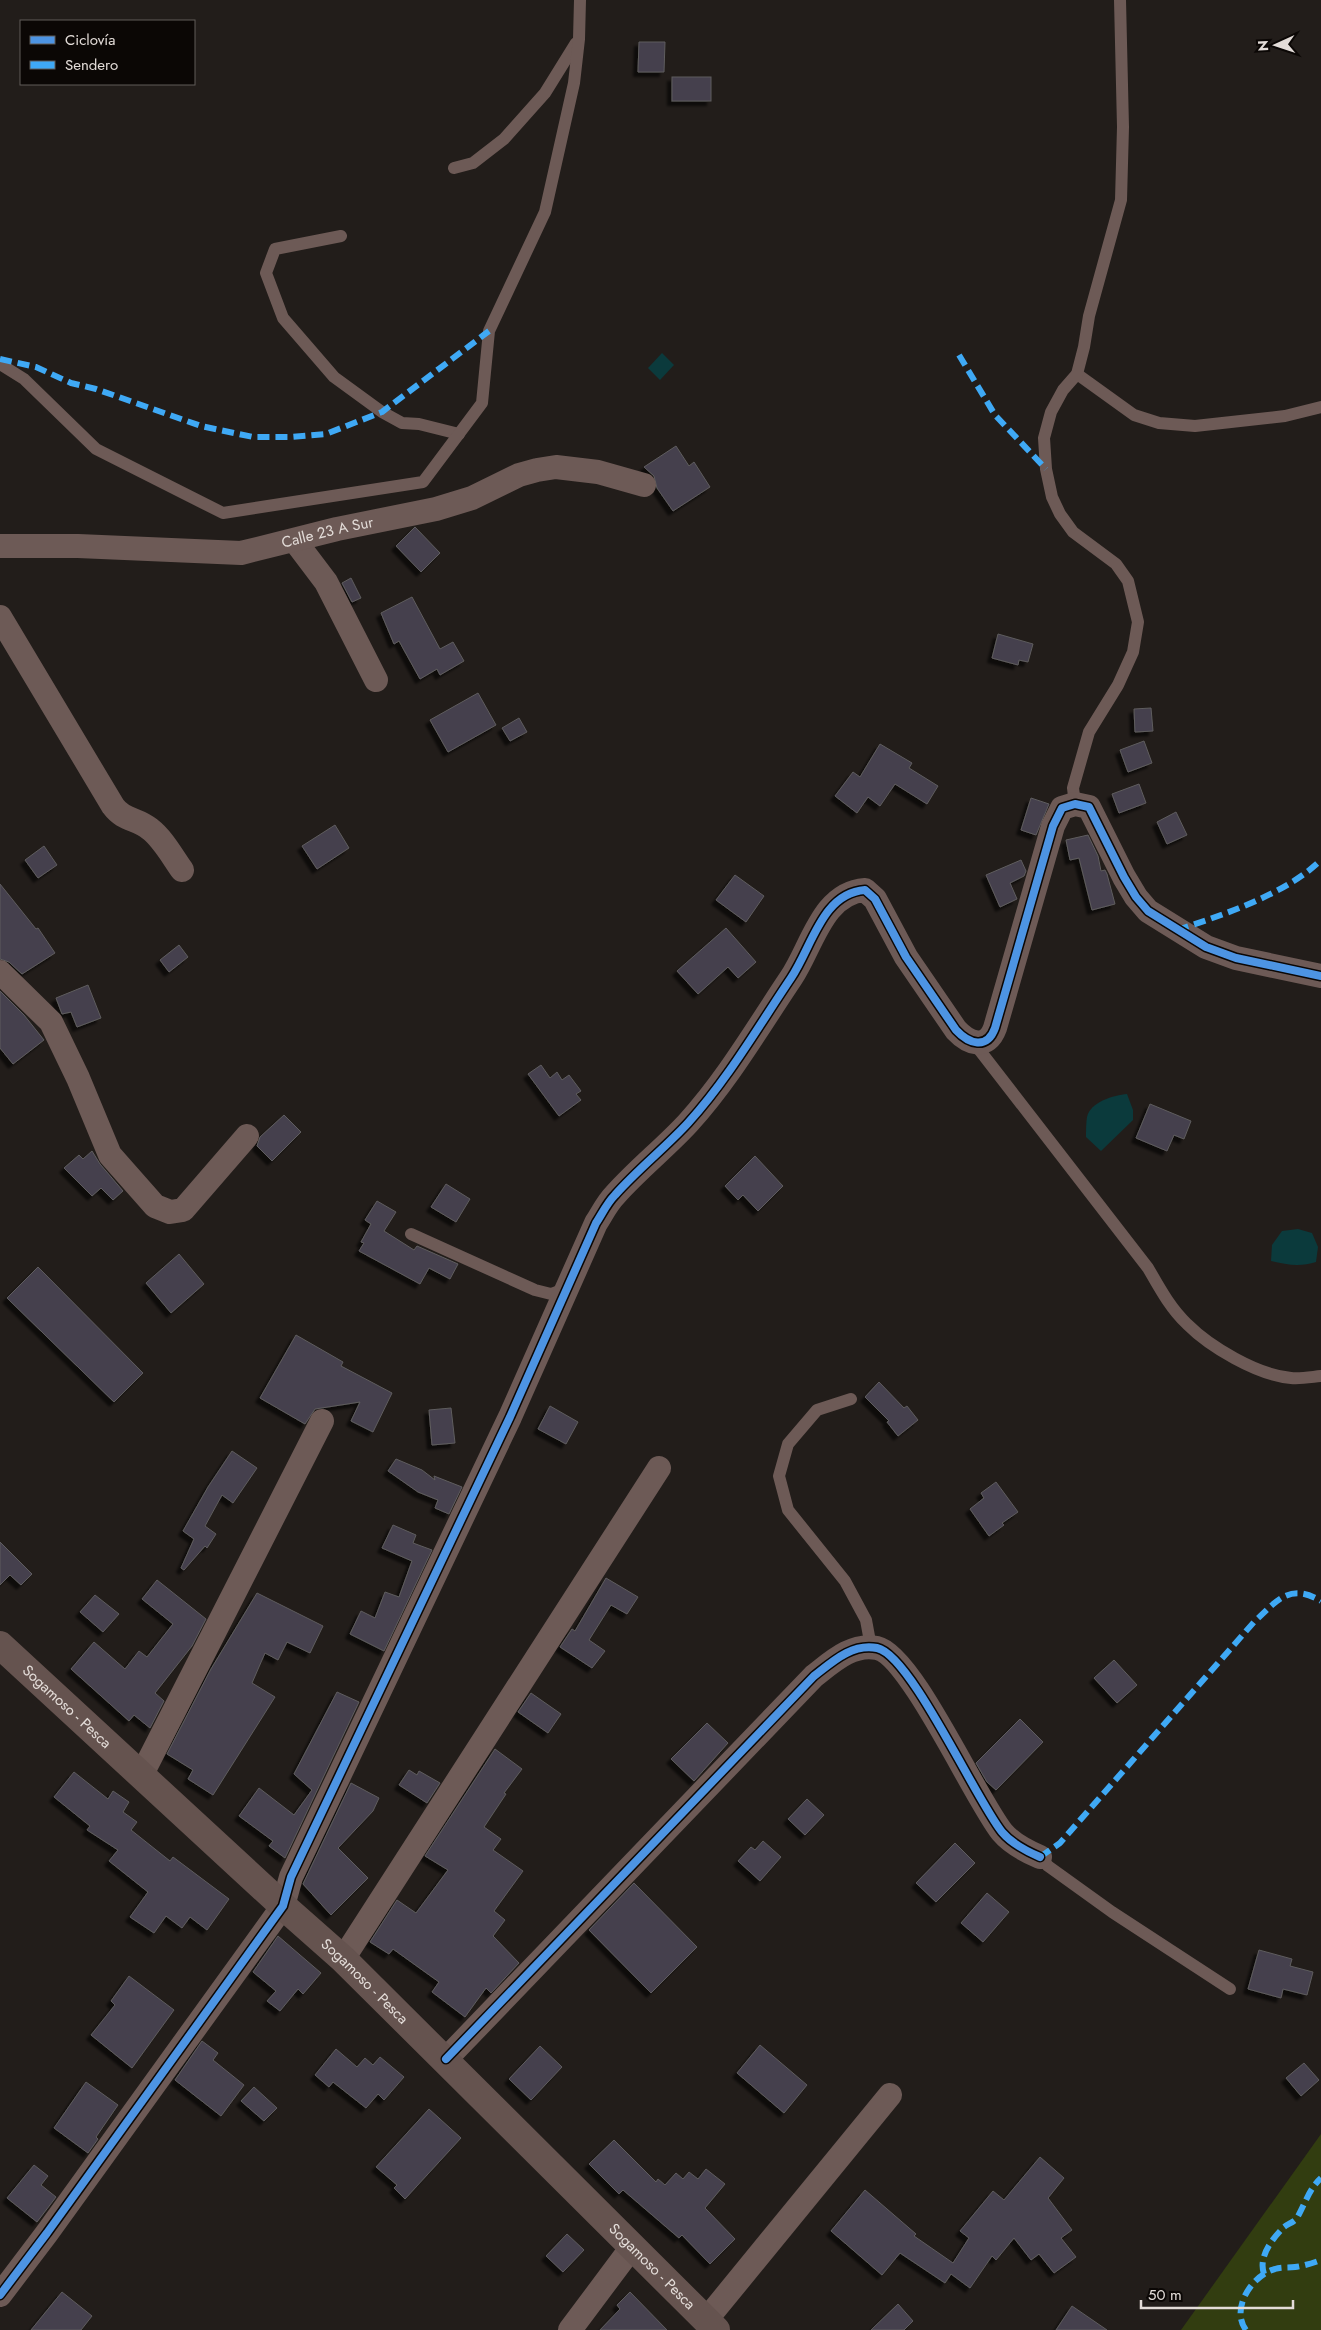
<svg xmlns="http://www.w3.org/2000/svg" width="1321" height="2330" font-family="Jost,sans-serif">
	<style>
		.green { fill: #323d10 }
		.water { fill: #0b3a3c }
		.building { fill: #443f4d; stroke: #5f5d5e; filter: url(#shadow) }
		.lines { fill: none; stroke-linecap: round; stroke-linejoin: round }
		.service { stroke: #6d5a56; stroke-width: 12 }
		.minor { stroke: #6d5a56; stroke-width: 24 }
		.secondary { stroke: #65534f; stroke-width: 28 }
		.quiet { stroke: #3fa9f5; stroke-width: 6; stroke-dasharray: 12 6; stroke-linecap: butt }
		.cycleway-casing { stroke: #0b0705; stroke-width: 11 }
		.cycleway { stroke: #4d94e3; stroke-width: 8 }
		.labels { text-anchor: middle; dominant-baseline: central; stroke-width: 4.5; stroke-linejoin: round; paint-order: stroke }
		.street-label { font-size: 15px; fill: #e3dcd8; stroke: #0b0705 }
	</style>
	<defs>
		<filter id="shadow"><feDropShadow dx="-4.5" dy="4.5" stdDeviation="1" flood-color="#0009"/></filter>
	</defs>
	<rect width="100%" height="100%" fill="#221d1a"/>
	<path class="green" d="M1321 2134V2330H1181Z"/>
	<g class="water">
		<path d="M662 353 674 365 660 380 648 368Z"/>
		<path d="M1127 1094 1133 1110V1120L1101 1151 1086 1137C1086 1131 1086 1123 1087 1117 1090 1102 1114 1095 1127 1094Z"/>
		<path d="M1298 1229 1312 1233 1318 1247 1316 1262C1301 1267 1287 1265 1271 1261L1272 1245 1282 1231Z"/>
	</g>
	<g class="building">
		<path d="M639 42H665L664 72H638Z"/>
		<rect x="672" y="77" width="39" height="24"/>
		<path d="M676 446 689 466 694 462 710 487 673 511 657 488 654 476 644 467Z"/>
		<path d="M415 527 440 553 421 572 396 546Z"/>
		<path d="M351 578 361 598 352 602 342 583Z"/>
		<path d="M412 597 440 649 453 642 464 661 440 675 437 669 420 679 399 641 394 644 381 613Z"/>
		<path d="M998 634 1033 644 1028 662 1019 660 1018 665 992 658Z"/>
		<path d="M478 693 496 725 448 752 430 720Z"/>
		<path d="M1151 708 1153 731 1135 732 1134 709Z"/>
		<path d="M519 718 527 732 510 741 502 728Z"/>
		<path d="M1144 741 1152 763 1128 772 1120 750Z"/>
		<path d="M880 744 912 763 909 768 938 786 927 804 895 784 880 806 868 797 857 813 835 796 853 772 860 777Z"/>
		<path d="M1139 784 1146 803 1119 813 1112 794Z"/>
		<path d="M1031 798 1049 804 1036 835 1021 830Z"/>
		<path d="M1176 812 1187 835 1167 844 1157 822Z"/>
		<path d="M335 825 349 848 317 869 302 846Z"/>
		<path d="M1088 835 1098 856 1101 871 1105 870 1107 874 1115 904 1092 910 1079 858 1070 860 1066 840Z"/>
		<path d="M44 846 57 865 38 878 25 860Z"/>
		<path d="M1021 860 1026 871 1024 876 1010 883 1017 899 1000 907 986 875Z"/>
		<path d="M735 875 764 896 746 922 716 900Z"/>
		<path d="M0 884 36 929 38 928 55 953 22 974 9 962 0 959Z"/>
		<path d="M726 928 756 962 738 978 728 967 698 994 677 971Z"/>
		<path d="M179 945 188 957 169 972 160 960Z"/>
		<path d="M88 985 101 1018 77 1027 71 1012 62 1014 56 998Z"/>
		<path d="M0 991 24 1015 44 1040 13 1064 0 1048Z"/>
		<path d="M541 1065 550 1078 557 1072 562 1080 569 1075 581 1091 576 1094 581 1100 559 1116 528 1074Z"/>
		<path d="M1150 1104 1191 1121 1184 1139 1174 1135 1167 1151 1136 1138Z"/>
		<path d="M284 1115 301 1132 272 1161 257 1146 260 1137Z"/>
		<path d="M92 1151 100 1164 123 1191 113 1200 101 1188 92 1196 64 1168 79 1155 83 1159Z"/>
		<path d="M755 1156 783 1186 758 1211 743 1195 738 1200 725 1186Z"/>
		<path d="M446 1184 470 1199 456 1222 431 1207Z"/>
		<path d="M377 1201 396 1212 384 1231 414 1250 417 1246 458 1264 450 1279 429 1268 420 1284 359 1251 364 1243 361 1242 371 1224 365 1220Z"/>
		<path d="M179 1254 204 1284 171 1313 146 1283Z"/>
		<path d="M38 1267 143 1373 114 1402 7 1298Z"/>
		<path d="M296 1335 343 1362 341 1366 392 1393 373 1432 351 1421 360 1402 315 1409 305 1424 260 1398Z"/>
		<path d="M879 1382 904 1408 907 1406 918 1420 898 1436 887 1422 889 1421 865 1397Z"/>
		<path d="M550 1406 578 1422 566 1444 538 1429Z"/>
		<path d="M451 1408 455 1443 432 1445 429 1410Z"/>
		<path d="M232 1451 257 1468 233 1503 222 1495 205 1526 216 1534 207 1548 205 1546 184 1570 181 1568 194 1539 183 1531 208 1487Z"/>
		<path d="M396 1459 422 1470 435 1480 434 1476 462 1487 449 1514 435 1508 438 1500 418 1492 388 1471Z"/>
		<path d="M996 1482 1018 1512 1002 1523 1004 1525 989 1536 970 1509 984 1498 981 1493Z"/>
		<path d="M393 1525 416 1535 413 1543 432 1550 384 1651 350 1634 361 1611 375 1618 385 1592 399 1597 412 1561 382 1548Z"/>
		<path d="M0 1542 32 1574 21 1585 10 1575 0 1585Z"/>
		<path d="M606 1578 638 1597 627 1614 611 1605 589 1640 605 1651 592 1668 560 1647 572 1629 575 1631Z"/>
		<path d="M157 1580 206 1619 192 1646 155 1693 164 1701 150 1728 134 1715 129 1721 71 1669 94 1642 125 1669 139 1651 147 1657 173 1624 142 1599Z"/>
		<path d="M257 1593 323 1626 310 1653 287 1642 278 1660 265 1653 252 1683 275 1697 213 1795 188 1779 193 1770 167 1754 211 1669Z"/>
		<path d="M95 1595 119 1614 103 1632 80 1612Z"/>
		<path d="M1114 1660 1137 1685 1117 1703 1094 1678Z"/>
		<path d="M337 1692 359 1702 285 1858 269 1846 273 1841 239 1816 259 1788 294 1815 312 1790 294 1774Z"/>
		<path d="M531 1693 561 1714 548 1733 518 1712Z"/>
		<path d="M1020 1719 1043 1742 996 1790 987 1782 976 1763Z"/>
		<path d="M707 1723 728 1743 694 1781 671 1759Z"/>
		<path d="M495 1749 522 1769 504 1793 506 1794 484 1827 501 1839 493 1850 523 1871 494 1911 505 1920 493 1936 519 1963 491 1993 486 1988 465 2017 432 1992 439 1982 393 1949 389 1954 370 1942 397 1900 416 1913 448 1870 425 1856Z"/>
		<path d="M409 1770 417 1775 419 1771 440 1783 427 1803 399 1785Z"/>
		<path d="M74 1772 108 1799 113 1791 129 1802 123 1812 137 1822 131 1830 170 1861 173 1857 229 1899 207 1930 190 1917 182 1928 166 1916 154 1933 130 1917 148 1892 109 1861 118 1850 87 1830 90 1826 54 1797Z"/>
		<path d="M351 1783 379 1798 373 1811 338 1848 368 1878 331 1915 303 1884Z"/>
		<path d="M807 1799 824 1815 805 1835 788 1819Z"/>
		<path d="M763 1841 781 1857 760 1881 738 1861 751 1847 755 1850Z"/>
		<path d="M955 1843 975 1863 936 1902 916 1883Z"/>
		<path d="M634 1883 697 1947 651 1993 589 1930Z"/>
		<path d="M987 1893 1009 1912 983 1942 961 1923Z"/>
		<path d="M278 1936 321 1973 303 1994 298 1989 280 2011 267 2001 276 1991 253 1972Z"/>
		<path d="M1259 1950 1292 1959 1290 1966 1313 1972 1307 1995 1283 1989 1281 1998 1248 1989Z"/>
		<path d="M129 1976 174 2010 132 2068 91 2035 115 2005 111 2001Z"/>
		<path d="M202 2041 218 2053 213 2060 244 2085 221 2116 175 2080Z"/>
		<path d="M760 2045 807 2085 784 2113 737 2073Z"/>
		<path d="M540 2046 562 2067 531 2100 509 2079Z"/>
		<path d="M336 2049 357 2067 365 2058 373 2065 380 2057 404 2077 384 2100 378 2094 366 2108 333 2082 329 2087 315 2075Z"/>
		<path d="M1304 2063 1319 2080 1301 2096 1286 2078Z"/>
		<path d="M86 2082 118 2105 96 2137 98 2139 88 2153 54 2128Z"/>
		<path d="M254 2087 277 2108 264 2121 241 2101Z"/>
		<path d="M429 2109 461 2138 405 2199 394 2188 397 2185 376 2167Z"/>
		<path d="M614 2140 656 2182 658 2179 665 2185 676 2173 683 2179 689 2172 698 2179 706 2169 725 2184 705 2208 735 2239 710 2264 682 2235 679 2238 623 2190 619 2194 589 2164Z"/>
		<path d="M1040 2157 1064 2178 1048 2198 1072 2230 1061 2238 1076 2257 1054 2273 1039 2254 1031 2260 1014 2238 996 2260 992 2256 970 2288 951 2274 945 2283 900 2253 882 2275 831 2231 865 2190 916 2234 914 2236 953 2263 969 2238 960 2231 993 2191 1004 2200Z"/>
		<path d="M34 2165 48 2176 41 2185 56 2197 37 2222 7 2198Z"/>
		<path d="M567 2234 584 2250 563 2272 546 2256Z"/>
		<path d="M62 2292 92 2316 81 2330H31Z"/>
		<path d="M630 2292 667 2330H600L620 2309 617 2305Z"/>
		<path d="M898 2304 913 2321 904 2330H871Z"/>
		<path d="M1072 2306 1107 2330H1056Z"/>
	</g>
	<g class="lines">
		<g class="service">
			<path d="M454 168 473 163 504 139 545 93 576 43"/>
			<path d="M341 236 275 249 266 273 283 318 334 377 382 412 402 423 419 424 459 434"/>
			<path d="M0 364 24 379 96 449 223 513 423 482 482 403 489 331 545 212 574 83 579 39 580 0"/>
			<path d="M1077 374 1134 415 1159 423 1195 426 1285 416 1321 407"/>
			<path d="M1075 804 1073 788 1089 732 1118 685 1133 652 1138 622 1128 581 1116 564 1073 532 1060 514 1052 497 1046 469 1044 438 1051 412 1063 390 1077 374 1084 347 1089 316 1121 200 1123 127 1120 0"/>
			<path d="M974 1043 1148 1268C1159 1287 1170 1308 1187 1324 1210 1347 1257 1375 1291 1378 1300 1379 1311 1377 1321 1376"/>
			<path d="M411 1234 535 1290 551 1294 567 1288"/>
			<path d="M851 1399 817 1410 788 1444 779 1476 788 1510 845 1581 866 1620 871 1647"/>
			<path d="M1040 1857 1048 1866 1112 1912 1230 1989"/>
		</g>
		<g class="minor">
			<path d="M295 541 326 582 376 680"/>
			<path id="s1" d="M0 546H78L241 553 337 529 436 509 472 498 519 475 537 470 556 467 598 472 644 485"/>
			<path d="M0 617 113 806C124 821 137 818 150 829 163 839 172 856 182 870"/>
			<path d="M0 972 51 1022 78 1078 110 1155 155 1206 170 1212 183 1210 247 1136"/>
			<path d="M142 1774 322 1421"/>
			<path d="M343 1959 659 1468"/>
			<path d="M446 2059 814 1676C832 1662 852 1643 877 1648 911 1655 976 1800 1002 1832 1012 1844 1026 1851 1040 1857"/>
			<path d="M0 2295 47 2233 283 1906 291 1877 510 1417 596 1223C602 1214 607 1203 615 1195 638 1169 665 1148 688 1123 728 1079 758 1027 791 978 812 947 822 893 865 890L875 899 906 957 956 1030C969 1044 987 1050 995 1028L1053 826 1062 808 1075 804 1089 807 1124 877 1136 897 1148 911 1206 947 1236 958 1321 976"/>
			<path d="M706 2320 890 2095"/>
			<path d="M570 2330 632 2247"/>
		</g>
		<path class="secondary" id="s2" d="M0 1645 283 1906 343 1959 716 2330"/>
		<g class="quiet">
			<path d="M959 355 995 415 1046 469"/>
			<path d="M0 359 36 367 71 383 96 389 201 426 253 437H291L326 434 382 412 489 331"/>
			<path d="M1177 930C1223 915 1286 894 1321 860"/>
			<path d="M1040 1857 1060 1843 1254 1622C1277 1601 1289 1582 1321 1601"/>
			<path d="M1264 2274C1258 2257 1272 2239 1284 2227 1288 2224 1294 2222 1297 2218 1305 2204 1309 2189 1321 2178"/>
			<path d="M1246 2330C1230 2309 1252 2275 1275 2269 1281 2267 1288 2268 1295 2267 1303 2266 1313 2263 1321 2260"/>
		</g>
		<defs>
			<g id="cycleway">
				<path d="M446 2059 814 1676C832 1662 852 1643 877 1648 911 1655 976 1800 1002 1832 1012 1844 1026 1851 1040 1857"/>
				<path d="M0 2295 47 2233 283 1906 291 1877 510 1417 596 1223C602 1214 607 1203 615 1195 638 1169 665 1148 688 1123 728 1079 758 1027 791 978 812 947 822 893 865 890L875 899 906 957 956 1030C969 1044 987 1050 995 1028L1053 826 1062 808 1075 804 1089 807 1124 877 1136 897 1148 911 1206 947 1236 958 1321 976"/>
			</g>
		</defs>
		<use href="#cycleway" class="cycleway-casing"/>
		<use href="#cycleway" class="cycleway"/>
	</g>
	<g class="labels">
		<g class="street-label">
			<text stroke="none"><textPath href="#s1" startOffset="330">Calle 23 A Sur</textPath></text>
			<text stroke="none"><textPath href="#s2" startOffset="91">Sogamoso - Pesca</textPath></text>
			<text stroke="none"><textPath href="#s2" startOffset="496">Sogamoso - Pesca</textPath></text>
			<text stroke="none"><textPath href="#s2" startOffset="901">Sogamoso - Pesca</textPath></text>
		</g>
	</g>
	<rect x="20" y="20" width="175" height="65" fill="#0b0705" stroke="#615c59"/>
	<rect x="30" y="36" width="25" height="8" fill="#4d94e3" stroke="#615c59"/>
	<text x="65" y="45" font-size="15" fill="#e3dcd8">Ciclovía</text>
	<rect x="30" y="61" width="25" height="8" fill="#3fa9f5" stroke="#615c59"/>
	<text x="65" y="70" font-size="15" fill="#e3dcd8">Sendero</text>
	<g transform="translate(1276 45) rotate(267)" stroke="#0b0705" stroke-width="4" paint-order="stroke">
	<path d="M0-4L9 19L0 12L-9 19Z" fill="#e3dcd8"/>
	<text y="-8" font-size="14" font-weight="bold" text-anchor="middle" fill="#e3dcd8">N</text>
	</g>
	<path d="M1141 2300v8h152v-8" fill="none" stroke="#e3dcd8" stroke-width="2.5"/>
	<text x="1148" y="2300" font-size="15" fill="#e3dcd8" stroke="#0b0705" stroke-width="4" paint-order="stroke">50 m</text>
</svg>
